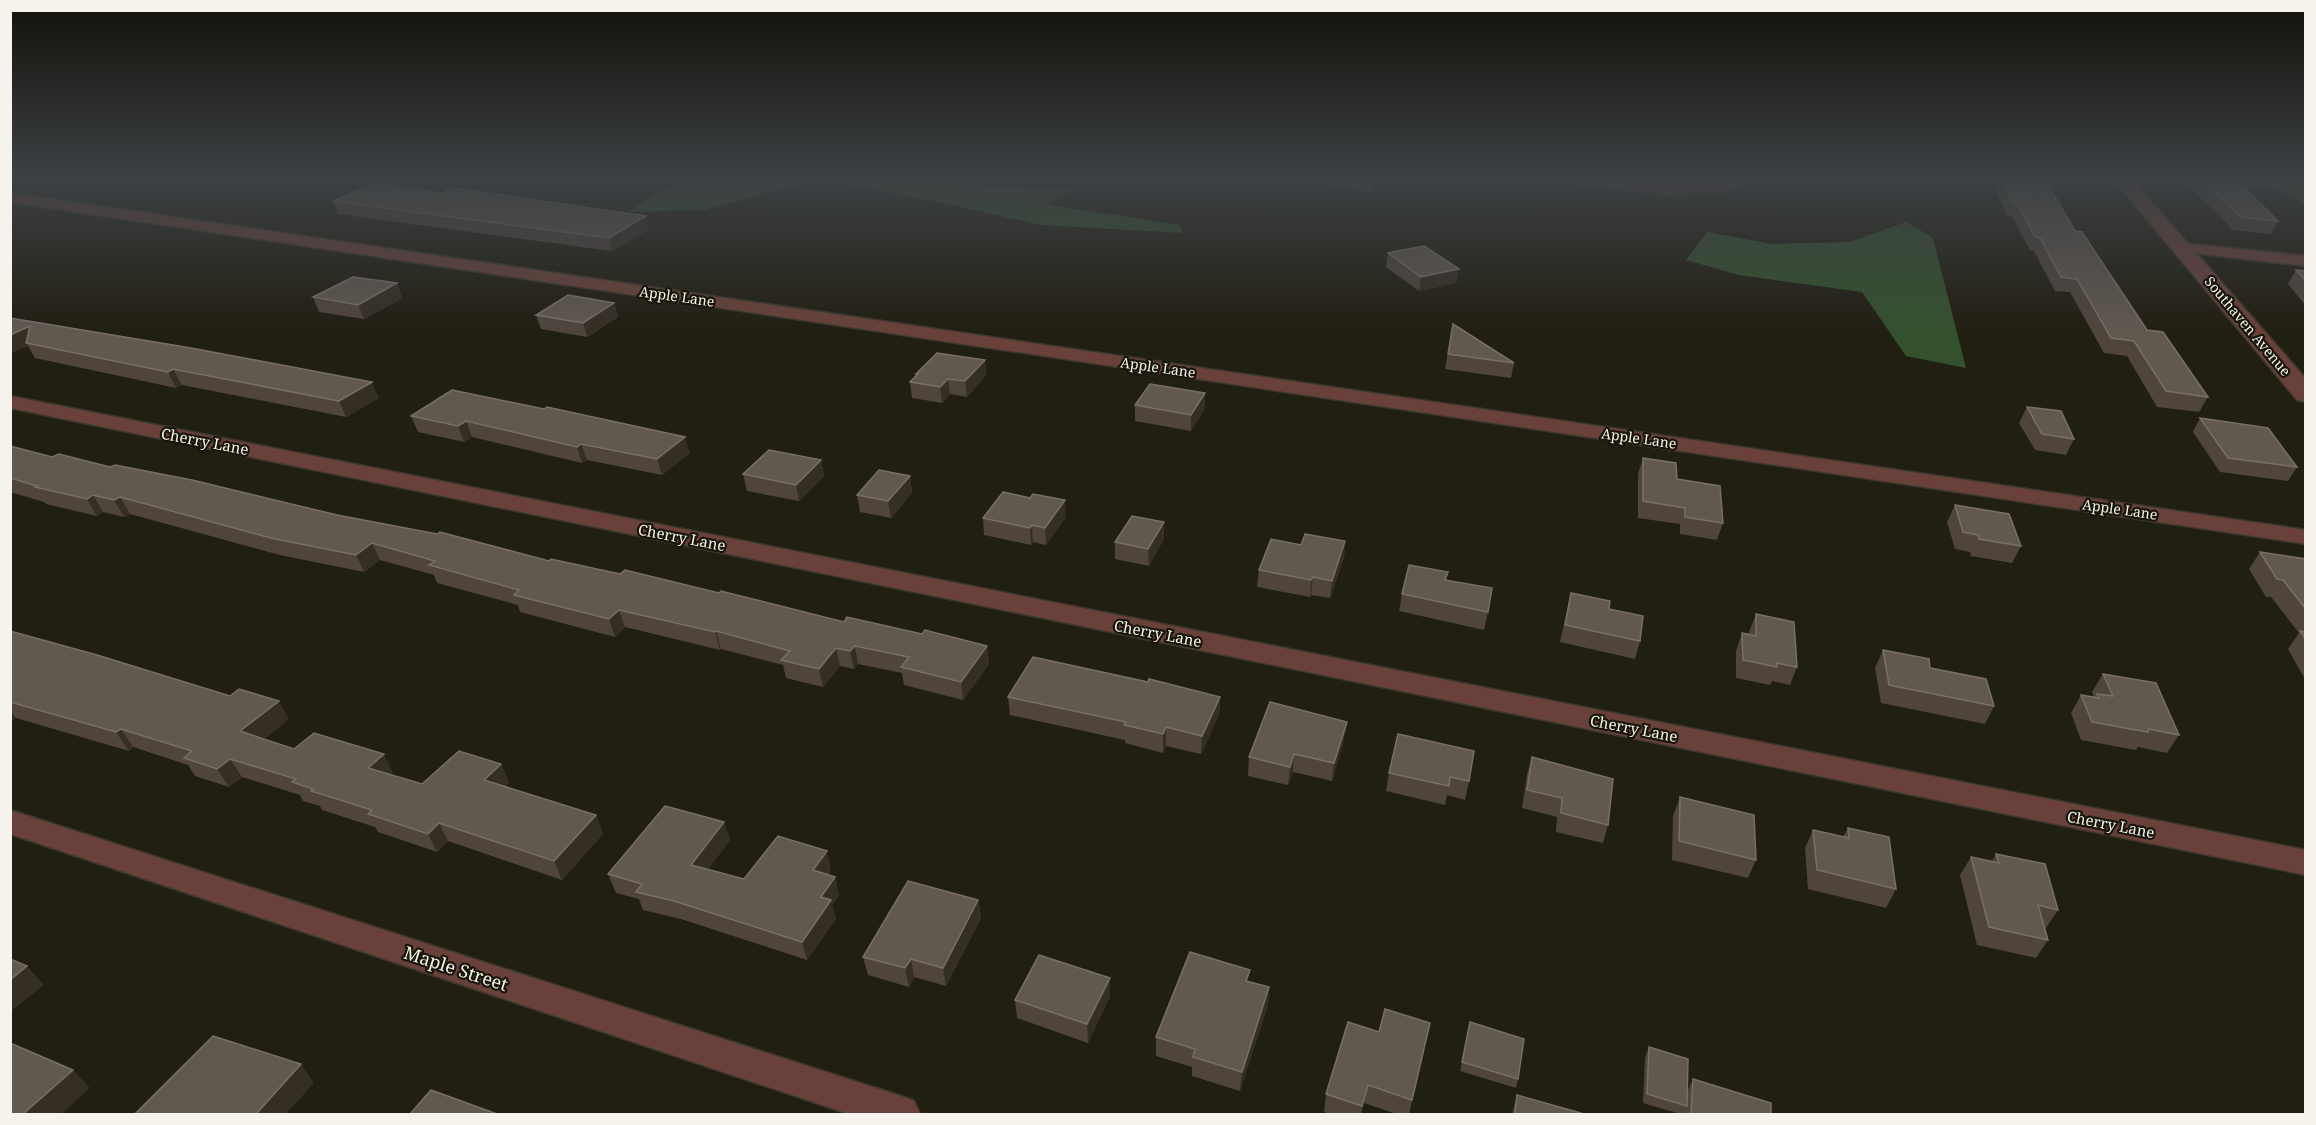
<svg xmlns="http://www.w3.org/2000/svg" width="2316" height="1125" font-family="'Noto Serif',serif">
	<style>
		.forest { fill: #34512e }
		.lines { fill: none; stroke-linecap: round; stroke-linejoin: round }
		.minor-casing { stroke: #3a382c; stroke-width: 3 }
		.tertiary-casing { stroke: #3a382c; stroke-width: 3 }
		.minor { fill: #69413a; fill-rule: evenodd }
		.tertiary { fill: #69413a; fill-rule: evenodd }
		.wall { fill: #4f453d }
		.shaded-wall { fill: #352e24 }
		.building { fill: #615850; stroke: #787068; stroke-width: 1.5 }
		.labels { text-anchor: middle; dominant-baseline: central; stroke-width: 4.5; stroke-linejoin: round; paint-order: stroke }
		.far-street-label { font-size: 14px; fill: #f5f3eb; stroke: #181509 }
		.street-label { font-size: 15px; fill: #f5f3eb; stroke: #181509 }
		.near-street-label { font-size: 18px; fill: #f5f3eb; stroke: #181509 }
	</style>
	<rect width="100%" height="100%" fill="#211e12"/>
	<g class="forest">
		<path d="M696 176H935V178L971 186 1076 190 1044 204 1180 225 1182 233 1042 225 948 204 819 179 704 210 628 212 653 196Z"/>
		<path d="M2182 176H2305V206L2295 196 2273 189Z"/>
		<path d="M1906 222 1933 238 1966 368 1906 356 1862 292 1739 275 1686 260 1707 232 1772 244 1849 242Z"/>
	</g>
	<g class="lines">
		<defs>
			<g id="minor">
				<path d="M1529 176H1571L1664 186 1723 184 1737 176H1754L1726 192 1664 194 1536 180Z"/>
				<path d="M10 193 2306 530V544L10 202Z"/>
				<path d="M2182 243 2306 256V266L2176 251 2174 248Z"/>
				<path d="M10 396 2306 850V875L10 408Z"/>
				<path d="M10 810 901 1096 914 1101 920 1114H849L10 834Z"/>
			</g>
			<path id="tertiary" d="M2111 176H2129L2306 379V402L2297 400Z"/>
		</defs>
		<use href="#minor" class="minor-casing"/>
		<use href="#tertiary" class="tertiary-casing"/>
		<use href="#minor" class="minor"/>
		<use href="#tertiary" class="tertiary"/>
	</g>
	<g class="wall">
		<path d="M1320 176H1382L1372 192 1335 188 1336 186 1320 184Z"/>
		<path d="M1990 176H2043L2075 231 2147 330 2208 397 2199 412 2157 407 2127 356 2104 353 2070 292 2055 291 2034 251 2030 250 2012 217 2007 216Z"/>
		<path d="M2179 176H2233L2278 221 2271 234 2233 230Z"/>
		<path d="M333 201 649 229 612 251 338 214Z"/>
		<path d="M1388 253 1459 269 1456 283 1419 291 1386 267Z"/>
		<path d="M2296 270 2306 271V306L2288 284Z"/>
		<path d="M313 297 403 298 364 319 319 312Z"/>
		<path d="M614 303 618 317 587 337 541 329 536 315Z"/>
		<path d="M10 318 379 398 346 417 182 385 176 388 35 358 28 346 10 353Z"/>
		<path d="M1453 324 1514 363 1511 378 1445 369Z"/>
		<path d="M985 360 986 375 967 397 950 394 942 403 912 398 910 382 916 377V374Z"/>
		<path d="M452 390 690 453 662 475 587 460 582 463 472 437 464 442 418 432 411 416Z"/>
		<path d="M1205 393V409L1191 431 1135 421V405Z"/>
		<path d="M2027 407 2074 439 2066 455 2035 450 2019 423Z"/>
		<path d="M2200 418 2297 467 2288 481 2220 472 2193 432Z"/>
		<path d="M10 446 52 457 110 467 549 561 620 574 844 622 922 634 987 646 989 664 963 700 904 685 902 673 858 664 854 669 840 666 823 687 786 678 783 665 721 649 720 650 625 627 615 637 520 612 518 605 437 583 434 575 380 560 364 572 280 555 130 514 124 517 103 512 97 516 46 504 44 502 10 492Z"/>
		<path d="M1643 458 1677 479 1723 523 1717 540 1680 534V524L1638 518V474Z"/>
		<path d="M821 460 824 476 799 501 747 491 743 474Z"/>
		<path d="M910 476 912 493 891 518 860 512 857 495Z"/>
		<path d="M1955 505 2021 546 2012 563 1971 556 1970 552 1955 549 1947 522Z"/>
		<path d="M1066 517 1046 545 1033 542 1031 545 984 535 983 518Z"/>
		<path d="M1164 539 1149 566 1115 559V542Z"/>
		<path d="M1345 541 1344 558 1330 598 1311 595 1310 597 1257 587 1259 570 1301 545Z"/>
		<path d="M2260 552 2306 559V678L2303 676 2288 649 2299 633 2271 597H2266L2249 569Z"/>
		<path d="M1446 580 1488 612 1484 630 1399 611 1402 594Z"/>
		<path d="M1571 593 1609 609 1640 641 1635 659 1560 642Z"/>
		<path d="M1756 614 1797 667 1790 685 1772 681 1770 685 1736 678V651L1742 633 1749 634V632Z"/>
		<path d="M10 631 289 719 264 739 294 749 393 773 391 775 422 784 501 764 509 782 505 787 596 815 603 834 562 880 448 841 437 852 378 832 375 827 322 810 320 806 303 801 300 795 242 777 229 787 195 776 188 765 133 747 129 751 16 718 10 720Z"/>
		<path d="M1883 650 1930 668 1994 706 1985 724 1881 703 1875 668Z"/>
		<path d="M2103 674 2179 735 2167 753 2138 747 2136 750 2081 740 2071 713 2081 695 2094 697 2092 692Z"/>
		<path d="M1148 682 1220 697 1219 715 1201 754 1166 746 1163 753 1125 743V740L1010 715 1008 697Z"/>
		<path d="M1398 734 1469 781 1465 800 1447 795 1445 805 1386 791 1389 773Z"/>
		<path d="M1344 740 1332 781 1293 772 1288 785 1248 776 1249 757Z"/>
		<path d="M1532 757 1608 825 1603 843 1556 832 1557 817 1522 808 1527 775Z"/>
		<path d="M1680 797 1756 860 1748 878 1672 860 1673 816Z"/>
		<path d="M724 822 730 840 708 869 744 879 831 869 828 875 835 877 839 895 832 906 836 919 807 960 681 919 643 910 639 899 616 893 608 874Z"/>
		<path d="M1848 828 1896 889 1886 908 1808 889 1805 848 1813 830 1843 837Z"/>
		<path d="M1996 854 2058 910 2046 928H2045L2048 940 2036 958 1977 945 1960 875 1971 857 1992 861Z"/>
		<path d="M978 900 981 918 946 986 914 977 909 987 868 975 863 957Z"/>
		<path d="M1110 978V996L1088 1043 1017 1018 1015 1000Z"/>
		<path d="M1249 981 1269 987 1268 1005 1240 1091 1192 1076V1067L1156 1056V1037Z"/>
		<path d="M1470 1022 1518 1079 1516 1088 1460 1071Z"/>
		<path d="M1430 1023 1409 1114H1397L1364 1103 1361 1114H1330L1324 1112 1326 1094 1379 1032Z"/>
		<path d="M1649 1047 1688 1090 1693 1079 1771 1114H1680L1643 1103 1645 1057Z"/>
		<path d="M1517 1095 1584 1114H1512Z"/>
	</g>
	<g class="shaded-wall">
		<path d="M1376 176H1382L1372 192 1373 180Z"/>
		<path d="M646 216 649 229 612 251 609 238Z"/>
		<path d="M1459 269 1456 283 1419 291 1421 277Z"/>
		<path d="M397 283 403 298 364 319 358 305Z"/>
		<path d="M614 303 618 317 587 337 583 323Z"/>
		<path d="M30 326 26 343 28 346 10 353V335Z"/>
		<path d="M985 360 986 375 967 397 965 381Z"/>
		<path d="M173 369 182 385 176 388 168 372Z"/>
		<path d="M948 379 950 394 942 403 940 387Z"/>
		<path d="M372 382 379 398 346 417 339 401Z"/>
		<path d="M1205 393V409L1191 431V415Z"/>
		<path d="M466 421 472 437 464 442 458 426Z"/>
		<path d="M685 437 690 453 662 475 657 459Z"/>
		<path d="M581 444 587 460 582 463 577 447Z"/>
		<path d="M821 460 824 476 799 501 796 485Z"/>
		<path d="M910 476 912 493 891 518 888 501Z"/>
		<path d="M93 495 103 512 97 516 87 499Z"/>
		<path d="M120 497 130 514 124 517 114 500Z"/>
		<path d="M1065 500 1066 517 1046 545 1045 528Z"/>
		<path d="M1164 522V539L1149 566 1148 549Z"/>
		<path d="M1032 525 1033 542 1031 545 1030 528Z"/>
		<path d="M1345 541 1344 558 1330 598 1332 581Z"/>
		<path d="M372 543 380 560 364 572 356 555Z"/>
		<path d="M1313 577 1311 595 1310 597 1311 580Z"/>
		<path d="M619 610 625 627 615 637 609 619Z"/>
		<path d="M716 631 721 649 720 650 715 632Z"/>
		<path d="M855 646 858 664 854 669 850 651Z"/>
		<path d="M987 646 989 664 963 700 961 682Z"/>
		<path d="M836 648 840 666 823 687 819 669Z"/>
		<path d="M1220 697 1219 715 1201 754 1202 736Z"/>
		<path d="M279 701 289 719 251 750 240 731Z"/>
		<path d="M10 711 16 718 11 721 10 720Z"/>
		<path d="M1347 722 1344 740 1332 781 1334 763Z"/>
		<path d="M1166 727V746L1163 753V734Z"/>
		<path d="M121 729 133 747 129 751 116 732Z"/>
		<path d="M384 754 393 773 378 786 368 768Z"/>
		<path d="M1294 754 1293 772 1288 785 1290 767Z"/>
		<path d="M230 759 242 777 229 787 217 769Z"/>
		<path d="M501 764 509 782 493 798 484 780Z"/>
		<path d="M596 815 603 834 562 880 554 861Z"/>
		<path d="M724 822 730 840 698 883 691 865Z"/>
		<path d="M439 823 448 841 437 852 428 834Z"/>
		<path d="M827 851 831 869 817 889 813 870Z"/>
		<path d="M835 877 839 895 832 906 836 919 807 960 802 942 821 897Z"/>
		<path d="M978 900 981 918 946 986 943 968Z"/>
		<path d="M911 959 914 977 909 987 905 968Z"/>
		<path d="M27 966 44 985 10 1012V980Z"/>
		<path d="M1110 978V996L1088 1043 1087 1024Z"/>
		<path d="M1269 987 1268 1005 1240 1091 1242 1072Z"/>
		<path d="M301 1064 314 1083 286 1114H256Z"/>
		<path d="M73 1070 90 1088 61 1114H23Z"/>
		<path d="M1368 1085 1364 1103 1361 1114 1362 1106Z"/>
	</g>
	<g class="building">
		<path d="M1339 176H1376L1373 180Z"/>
		<path d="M2000 176H2043L2075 231 2082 232 2147 330 2163 332 2208 397 2166 391 2134 341 2111 338 2077 279 2061 277 2040 238 2035 237 2018 204 2013 203Z"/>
		<path d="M2198 176H2233L2278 221 2241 217Z"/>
		<path d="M374 183 442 193 453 188 646 216 609 238 333 201Z"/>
		<path d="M1424 246 1459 269 1421 277 1388 253Z"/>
		<path d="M2296 270 2306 271V281Z"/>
		<path d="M353 277 397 283 358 305 313 297Z"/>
		<path d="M568 295 614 303 583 323 536 315Z"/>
		<path d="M10 318 191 348 372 382 339 401 173 369 168 372 26 343 30 326 10 335Z"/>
		<path d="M1453 324 1514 363 1448 354Z"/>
		<path d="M937 353 985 360 965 381 948 379 940 387 910 382 918 374H916Z"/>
		<path d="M1150 384 1205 393 1191 415 1135 405Z"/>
		<path d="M452 390 544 409 547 407 685 437 657 459 581 444 577 447 466 421 458 426 411 416Z"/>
		<path d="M2027 407 2061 411 2074 439 2042 434Z"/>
		<path d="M2200 418 2268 428 2297 467 2228 458Z"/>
		<path d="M10 446 52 457 59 454 110 467 115 465 192 480 337 515 437 534 440 532 549 561 551 559 620 574 625 570 719 593 721 591 844 622 847 617 922 634 925 630 987 646 961 682 901 667 909 657 855 646 850 651 836 648 819 669 781 660 790 651 716 631 715 632 619 610 609 619 514 595 519 590 429 565 435 561 372 543 356 555 271 538 120 497 114 500 93 495 87 499 35 487 37 486 10 478Z"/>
		<path d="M769 450 821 460 796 485 743 474Z"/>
		<path d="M1643 458 1676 463 1677 479 1720 486 1723 523 1685 517V508L1643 501Z"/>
		<path d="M879 470 910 476 888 501 857 495Z"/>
		<path d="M1003 492 1030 498 1033 494 1065 500 1045 528 1032 525 1030 528 983 518Z"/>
		<path d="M1955 505 2009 514 2021 546 1979 539 1978 535 1963 532Z"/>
		<path d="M1132 516 1164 522 1148 549 1115 542Z"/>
		<path d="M1305 534 1345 541 1332 581 1313 577 1311 580 1259 570 1271 539 1301 545Z"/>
		<path d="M2260 552 2306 559V609L2283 580 2277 579Z"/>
		<path d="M1409 565 1448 572 1445 580 1492 588 1488 612 1402 594Z"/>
		<path d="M1571 593 1610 601 1609 609 1643 616 1640 641 1565 625Z"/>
		<path d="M1756 614 1794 622 1797 667 1777 663V667L1743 660 1742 633 1756 636Z"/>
		<path d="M10 631 97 655 230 696 239 689 279 701 240 731 294 749 314 733 384 754 368 768 422 784 459 751 501 764 484 780 596 815 554 861 439 823 428 834 368 814 372 810 311 791 313 789 292 782 296 779 230 759 217 769 184 758 192 751 121 729 116 732 10 702Z"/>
		<path d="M2300 631 2306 632V640Z"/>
		<path d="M1883 650 1929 659 1930 668 1986 679 1994 706 1889 685Z"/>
		<path d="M1033 657 1148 682 1149 679 1220 697 1202 736 1166 727 1163 734 1124 725 1126 722 1008 697Z"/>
		<path d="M2103 674 2156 683 2179 735 2148 729V732L2092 722 2081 695 2099 698 2097 694 2113 696Z"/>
		<path d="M1270 702 1347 722 1334 763 1294 754 1290 767 1249 757Z"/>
		<path d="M1398 734 1474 751 1469 781 1450 777 1449 786 1389 773Z"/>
		<path d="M1532 757 1613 779 1608 825 1561 813 1562 798 1527 790Z"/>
		<path d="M1680 797 1754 815 1756 860 1679 841Z"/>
		<path d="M665 806 724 822 691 865 744 879 778 836 827 851 813 870 835 877 821 897 831 900 802 942 674 901 636 892 642 884 608 874Z"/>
		<path d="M1848 828 1889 837 1896 889 1817 870 1813 830 1849 838Z"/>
		<path d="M1996 854 2045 864 2058 910 2038 905 2048 940 1989 927 1971 857 1999 863Z"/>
		<path d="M908 881 978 900 943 968 911 959 905 968 863 957Z"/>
		<path d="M1190 952 1250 970 1246 981 1269 987 1242 1072 1193 1057 1195 1049 1156 1037Z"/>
		<path d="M1039 955 1110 978 1087 1024 1015 1000Z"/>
		<path d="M10 959 27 966 10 980Z"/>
		<path d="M1385 1009 1430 1023 1412 1100 1368 1085 1362 1106 1326 1094 1348 1022 1379 1032Z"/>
		<path d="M1470 1022 1524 1039 1518 1079 1462 1062Z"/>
		<path d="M213 1036 301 1064 256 1114H135Z"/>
		<path d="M10 1043 73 1070 23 1114H10Z"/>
		<path d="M1649 1047 1688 1059 1687 1106 1647 1094Z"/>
		<path d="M1693 1079 1771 1103V1114H1691Z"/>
		<path d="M431 1090 497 1114H410Z"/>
		<path d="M1517 1095 1584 1114H1515Z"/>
	</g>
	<linearGradient id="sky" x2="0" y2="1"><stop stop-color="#12100a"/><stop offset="0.53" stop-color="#3d4144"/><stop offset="1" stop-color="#3d4144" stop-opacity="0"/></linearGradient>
	<rect width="2316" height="333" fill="url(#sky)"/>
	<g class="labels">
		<g class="far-street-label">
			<text transform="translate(677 296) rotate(8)">Apple Lane</text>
			<text transform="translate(2248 326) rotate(50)">Southaven Avenue</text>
			<text transform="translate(1158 367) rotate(8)">Apple Lane</text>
			<text transform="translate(1639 438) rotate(8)">Apple Lane</text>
			<text transform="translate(2120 509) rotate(8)">Apple Lane</text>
		</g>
		<g class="street-label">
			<text transform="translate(205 441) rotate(11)">Cherry Lane</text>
			<text transform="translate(682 537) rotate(11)">Cherry Lane</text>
			<text transform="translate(1158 633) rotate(11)">Cherry Lane</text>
			<text transform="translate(1634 728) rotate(11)">Cherry Lane</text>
			<text transform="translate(2111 824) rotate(11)">Cherry Lane</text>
		</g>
		<g class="near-street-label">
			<text transform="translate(456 968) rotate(18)">Maple Street</text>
		</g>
	</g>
	<rect width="2316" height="1125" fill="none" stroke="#f5f3eb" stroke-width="24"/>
</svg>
